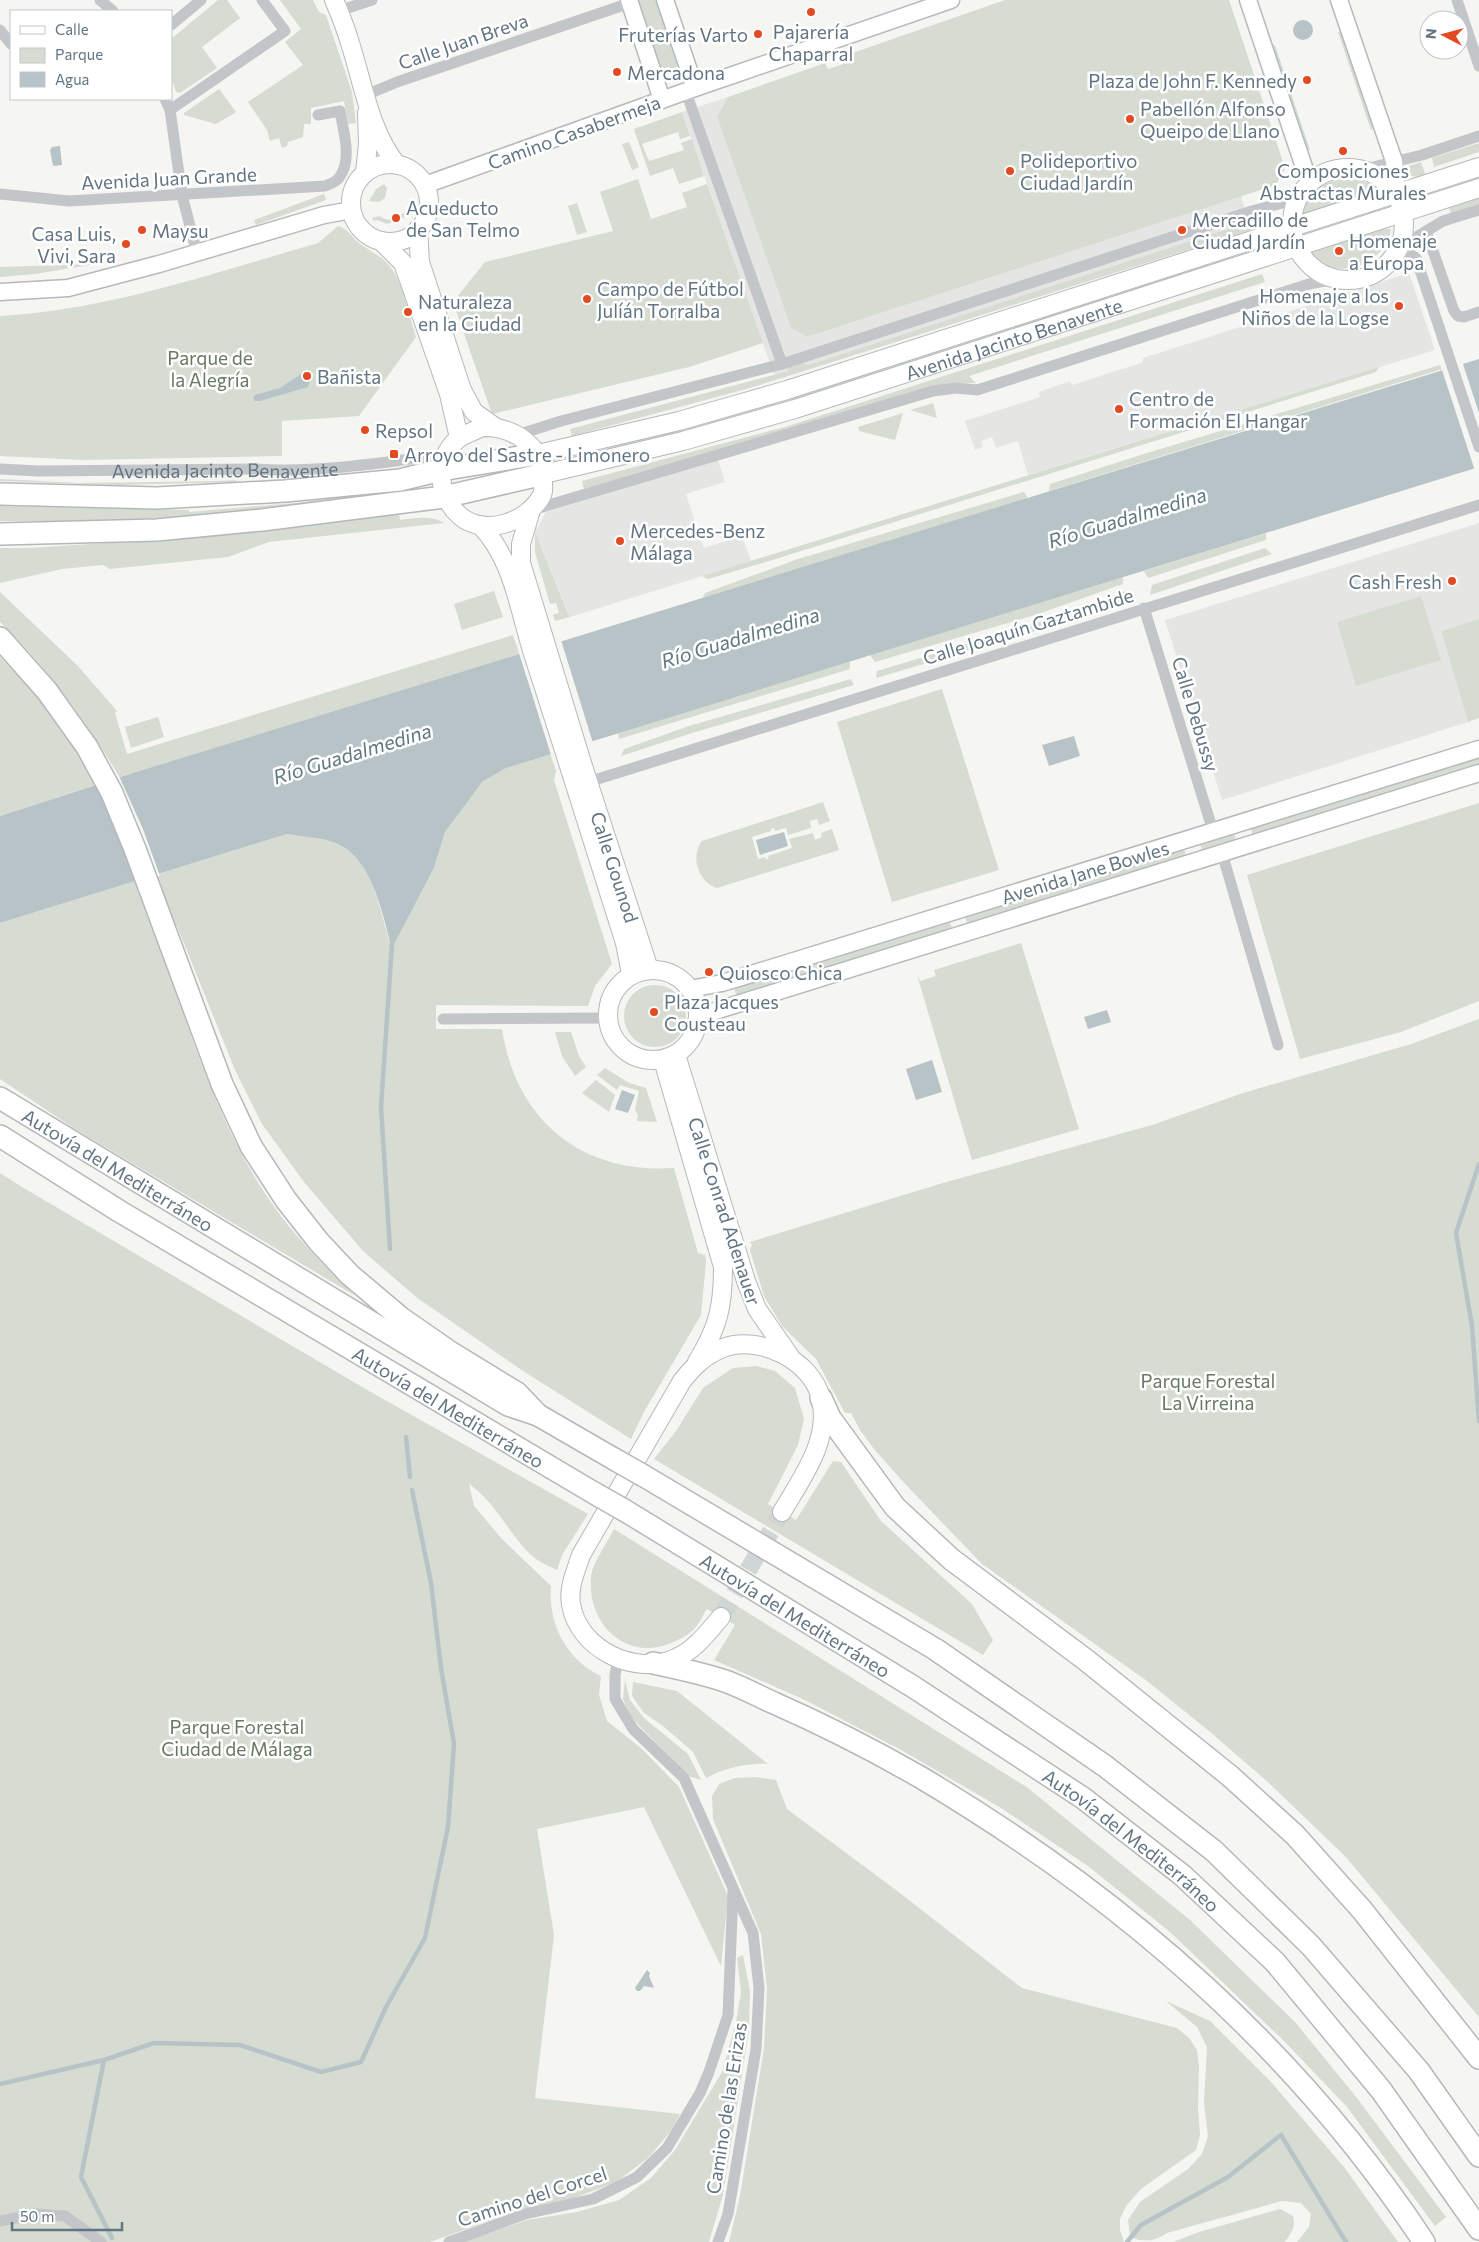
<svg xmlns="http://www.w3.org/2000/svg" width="1479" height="2242" font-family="Commissioner,sans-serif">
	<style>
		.built { fill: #e5e6e4 }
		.green { fill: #d6dcd2 }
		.water { fill: #b7c3c7 }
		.pier { fill: #f5f5f1 }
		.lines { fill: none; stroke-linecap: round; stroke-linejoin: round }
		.stream { stroke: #b7c3c7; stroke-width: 4.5 }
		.primary-tunnel { stroke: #d0d5d5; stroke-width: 18; stroke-dasharray: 18 9; stroke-linecap: butt }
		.secondary-casing { stroke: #b4babe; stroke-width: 19 }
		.primary-casing { stroke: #b5b9bd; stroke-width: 20 }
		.highway-casing { stroke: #b5b8bb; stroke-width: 24 }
		.street { stroke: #c2c6c9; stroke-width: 11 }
		.secondary { stroke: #fff; stroke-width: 16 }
		.primary { stroke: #fff; stroke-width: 18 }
		.highway { stroke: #fff; stroke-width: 21 }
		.highway-bridge-casing { stroke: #b5b8bb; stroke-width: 24; stroke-linecap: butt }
		.highway-bridge { stroke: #fff; stroke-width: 21 }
		.poi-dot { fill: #e34a22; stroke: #fff; stroke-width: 2 }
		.labels { text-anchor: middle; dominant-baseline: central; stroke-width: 5; stroke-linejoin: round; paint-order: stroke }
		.poi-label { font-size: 19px; fill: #637582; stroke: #fff; text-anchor: start }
		.street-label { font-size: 19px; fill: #637582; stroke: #fff }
		.park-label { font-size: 19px; fill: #687962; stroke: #fff }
		.water-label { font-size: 20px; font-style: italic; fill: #5f777f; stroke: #fff }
	</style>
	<rect width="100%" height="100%" fill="#f5f5f1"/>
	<g class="built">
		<path d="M728 97 717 117 791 328 807 337 1241 196 1249 222 808 365 802 363 787 366 789 371 774 375 682 112Z"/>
		<path d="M1409 273 1435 350 1028 475 1018 441 996 448 992 437 981 441 983 447 975 450 965 421 1040 397 1039 392 1070 381 1072 385 1141 363 1143 362V358Z"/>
		<path d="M718 460 725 482 686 494 700 538 704 548 742 536 751 561 570 617 535 532 546 512Z"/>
		<path d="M1479 523V619L1441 631 1468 722 1222 800 1165 620Z"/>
	</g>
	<g class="green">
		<path d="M218 0H227L240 18 202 47 217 68 180 93 176 92 171 77V39Z"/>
		<path d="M280 0H313L319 12 326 15 352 92 356 123 348 124 344 101 311 108V124H304L303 137 288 142 287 146 282 148 279 138 270 141 267 130 248 102 303 65 285 42 301 29Z"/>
		<path d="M636 0H657L678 61 677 69 672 73H664L659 69Z"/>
		<path d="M1005 0H1229L1285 168 1276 185 807 337 791 328 717 117 728 97 825 63 828 69 844 64 841 57Z"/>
		<path d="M1342 31 1374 129 1371 130 1338 32Z"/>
		<path d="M1275 45 1310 150 1307 151 1272 46Z"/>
		<path d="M219 89 236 112 216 124 184 115V113Z"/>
		<path d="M682 112 690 136 680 139 678 132 642 144 649 161 684 150 681 143 692 139 704 176 679 184 673 168 650 176 634 129Z"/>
		<path d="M629 142 639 167 632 170 622 144Z"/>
		<path d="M1479 143V152L1434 167 1432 158Z"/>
		<path d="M1421 162 1426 177 1411 176 1400 169Z"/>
		<path d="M1344 178C1358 179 1368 181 1379 189L1380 192 1298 219C1291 194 1326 182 1344 178Z"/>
		<path d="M638 179 651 219 687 207 682 193 707 184 763 343 689 367 492 414 453 302 485 262 613 231 600 192Z"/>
		<path d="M384 184 387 188 385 198 379 202 369 201 376 189Z"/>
		<path d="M324 194 326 200 256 225 254 220Z"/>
		<path d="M1479 197V206L1451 215 1449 207Z"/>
		<path d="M414 201V205L412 206 406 217 387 224 377 220 374 221 372 218 379 216 388 220 404 213 408 207 407 204Z"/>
		<path d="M577 203 587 232 577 235 568 206Z"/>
		<path d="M1249 222 1251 230 750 388 572 436 570 429 788 371 787 365 802 363 808 365Z"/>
		<path d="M338 226C348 229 352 237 359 243 369 251 380 255 388 264 403 280 409 316 416 337L359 416 282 421V456L84 460 0 456V316C109 310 214 273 318 243Z"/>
		<path d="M1383 228 1391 229C1387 264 1330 286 1310 251Z"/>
		<path d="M1286 240 1287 243 757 413 578 459V456L755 409Z"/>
		<path d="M95 264 35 274 0 277V267Z"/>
		<path d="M1262 274 1265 282 969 376 976 383 947 384 584 489 582 481 785 427Z"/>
		<path d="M1440 365 1442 369 1049 491 1050 484 1147 453Z"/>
		<path d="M1379 367 1376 372 766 562 708 579 702 576Z"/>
		<path d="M933 403 937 418 910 410Z"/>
		<path d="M903 413 895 440 859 431 858 427Z"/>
		<path d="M0 479 79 483 220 481 236 480 237 482 117 485 0 481Z"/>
		<path d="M395 489 396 493C363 498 329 504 295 508 197 518 98 522 0 521V506L189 510V512L295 503Z"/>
		<path d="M1024 492 1028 498 702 599 705 593 798 559Z"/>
		<path d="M399 514 400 520C414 518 432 515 444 523L269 542 228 557 110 569 103 565 62 569 0 583V548H30L243 534Z"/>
		<path d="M535 532 565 606 570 617 555 621 553 615 559 613 556 603 550 604 535 552Z"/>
		<path d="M1266 533V540L1148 578 1144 571Z"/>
		<path d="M1265 548 1272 554 1150 595 1152 585Z"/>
		<path d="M1123 577V584L1035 615 875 662 870 655Z"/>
		<path d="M494 591 503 617 462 630 454 604Z"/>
		<path d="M1126 591 1130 603 876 678 877 671 1056 617Z"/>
		<path d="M0 592 78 666 117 711 115 713 127 754 513 635 520 656 120 778C86 721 48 668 0 622Z"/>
		<path d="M1421 596 1441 660 1356 686 1337 622Z"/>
		<path d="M1479 619V718L1468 722 1441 631Z"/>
		<path d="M0 657 38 696 77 750 96 785 0 816Z"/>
		<path d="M850 661V669L619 739 618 733Z"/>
		<path d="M851 679 854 685 689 734 621 756 624 749 689 726Z"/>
		<path d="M942 689 999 870 892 902 837 722Z"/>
		<path d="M158 717 164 737 131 748 125 727Z"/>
		<path d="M550 753 556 771 554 780 612 964 595 986 588 1006 436 1005V1029H502C516 1120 581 1174 674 1168L698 1253 705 1255 706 1262 701 1315 644 1412 631 1439 523 1371 416 1297 363 1251 304 1182 262 1124 235 1070 177 926 156 934C187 1023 214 1116 266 1195 291 1233 322 1264 354 1295L75 1129 0 1079V923L287 834C301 837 320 836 334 842 376 859 378 911 392 947L434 868 445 832 467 801 482 782 506 768Z"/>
		<path d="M1479 757V765L1253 835 1250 827Z"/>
		<path d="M823 802 830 821 819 825 817 819 810 821 811 828 788 835 786 828 775 831 774 828 771 829V831L752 837 758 859 765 857 766 860 769 858 768 856 792 848 789 839 813 833 815 840 822 837 821 833 832 829 839 850 717 888C698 882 690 856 702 841Z"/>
		<path d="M1479 803V1001L1401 1032 1300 1059 1247 875Z"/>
		<path d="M1234 832 1236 841 1202 851 1200 843Z"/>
		<path d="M1184 848 1186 856 967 923 965 916Z"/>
		<path d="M949 921 952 928 736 995 734 987Z"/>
		<path d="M1021 943 1079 1129 972 1160 917 975 920 981 936 976 934 970Z"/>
		<circle cx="655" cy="1016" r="31"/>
		<path d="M1479 1019V2017L1346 1857 1269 1783 1209 1731 1147 1681 982 1564 908 1487 874 1449 860 1430 851 1413H845L816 1359 782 1326 764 1296 750 1250 752 1245 750 1242 943 1183 1152 1125 1243 1093 1411 1044Z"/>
		<path d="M555 1032H571L579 1056 586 1067 575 1076 562 1056Z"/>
		<path d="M605 1068 629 1083 646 1088 657 1122 637 1121 638 1115 635 1110 639 1091 620 1085 617 1090 597 1075Z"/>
		<path d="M596 1080 615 1095 609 1112 582 1093Z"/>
		<path d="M0 1173 22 1187 369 1391 588 1514 562 1555 557 1570C546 1565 535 1560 527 1551 507 1530 494 1501 469 1484L474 1506 502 1539 551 1586C548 1624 566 1659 601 1676L599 1695 607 1721 642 1749 679 1787 728 1896 721 1966 644 1807 537 1829 554 1935 535 2098 680 2114 670 2132 648 2158 616 2182 574 2198 519 2210 430 2242H0Z"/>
		<path d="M756 1366 775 1371 795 1388 804 1419 798 1445 768 1504 796 1520 833 1461 841 1462 881 1521 972 1604 993 1640 983 1655 654 1459 676 1431 703 1388 733 1368Z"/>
		<path d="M614 1529 1028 1788 1190 1920 1295 2022 1357 2098 1446 2217 1435 2226 1347 2107 1285 2042 1170 1932 1088 1866 1001 1808 903 1751 805 1700 714 1660 735 1625 707 1609C703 1614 700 1623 695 1628 688 1636 678 1640 669 1644 623 1661 587 1622 591 1577 592 1564 608 1541 614 1529Z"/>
		<path d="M625 1680 630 1700 644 1718 688 1754 701 1780 688 1776 631 1717 623 1699Z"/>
		<path d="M633 1682 677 1691 768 1764C746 1763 725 1768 706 1778L693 1752 663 1726 644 1713 632 1696Z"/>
		<path d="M756 1777 776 1780 787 1809 896 1890 1022 1988 1177 2028 1189 2038 1197 2050 1199 2066 1198 2108 1200 2135 1196 2150 1141 2189 1126 2206 1120 2219V2230L1124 2242H729L740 2196 764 2048 767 1989 761 1934 713 1819 712 1796 719 1784 735 1778Z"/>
		<path d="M743 1955 750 1991 749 2030 723 2195 709 2242H463L527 2220 577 2212 619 2200 651 2178 675 2150 722 2072 736 2022 741 1992 737 1958Z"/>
		<path d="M1166 2001 1210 2021 1271 2082 1344 2167 1398 2242H1297L1309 2227 1311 2214 1301 2203 1282 2201 1167 2233C1155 2242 1142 2242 1130 2237L1128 2220 1140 2202 1188 2169 1202 2154 1208 2136 1204 2104 1207 2047 1197 2027Z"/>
		<path d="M1280 2209 1293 2216C1296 2227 1291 2233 1285 2242H1173L1199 2232Z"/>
	</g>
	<g class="water">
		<circle cx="1303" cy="30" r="10"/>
		<path d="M60 146 62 165 53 166 50 150 52 147Z"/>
		<path d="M1479 359V467L506 768 482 782 445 832 434 868 392 948C382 913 372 855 333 842 319 837 302 837 287 834L0 923V816L143 770Z"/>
		<path d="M304 372 309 374 310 380 308 387 260 401H255L253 398 255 395 280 388Z"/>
		<path d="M1074 736 1080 756 1049 766 1042 745Z"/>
		<path d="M784 832 788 846 760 855 756 840Z"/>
		<path d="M1107 1010 1111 1022 1088 1029 1084 1017Z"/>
		<path d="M932 1060 942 1092 916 1100 906 1069Z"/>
		<path d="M622 1090 635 1095 628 1113 615 1109Z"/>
		<path d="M647 1970 650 1973 649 1976 654 1988 644 1986 640 1991H637L635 1988Z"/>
	</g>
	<g class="pier">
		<path d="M1462 361 1479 413V470L1475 471 1441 367Z"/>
		<path d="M561 640 593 743 551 755 519 653Z"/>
		<path d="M119 776 143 829 160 876 137 883 120 839 95 783Z"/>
	</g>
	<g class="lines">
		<g class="stream">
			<path d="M1479 1164 1456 1233 1472 1326 1479 1421"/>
			<path d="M390 1249 381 1107 392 944"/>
			<path d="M406 1437 410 1477"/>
			<path d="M104 2060 81 2177 112 2238"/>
			<path d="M0 2084 104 2060 154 2043 240 2045 321 2072 361 2062 386 2007 425 1938 448 1827 454 1744 441 1668 431 1583 412 1490"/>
			<path d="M1127 2242 1141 2225 1228 2177 1281 2135 1346 2242"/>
		</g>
		<path class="primary-tunnel" d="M721 1617 782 1512"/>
		<defs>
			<g id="secondary">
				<path d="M629 0 662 100"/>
				<path d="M665 0 695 88"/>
				<path d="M1248 0 1309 182"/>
				<path d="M1339 0 1394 161 1397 194"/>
				<path d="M425 185 695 88 951 0"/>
				<path d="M0 292 68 288 159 264 324 215 352 210"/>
				<path d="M690 989 722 983 768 969 1479 749"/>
				<path d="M699 1016 1479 773"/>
			</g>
			<g id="primary">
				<path d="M334 0C340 14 346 29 350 43 363 83 370 132 397 165"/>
				<circle cx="390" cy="203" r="39"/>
				<circle cx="1348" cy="224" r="56"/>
				<path d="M365 173 368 144 367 113"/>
				<path d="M418 229 420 262 462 390 474 412 495 427"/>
				<path d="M381 241 403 263 449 394 459 438"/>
				<path d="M482 427C513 426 545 447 543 480 543 485 544 491 542 495 528 522 485 537 460 516 437 496 434 459 458 439 464 434 475 431 482 427Z"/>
				<path d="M538 454 679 421 787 390 1479 167"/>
				<path id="s2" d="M544 474 683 441 795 409 1479 188"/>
				<path d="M531 510 521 544V563L582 763 649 969"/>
				<path d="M480 525C514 560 519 611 534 657 565 752 595 847 625 943L631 974"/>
				<circle cx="653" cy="1015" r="45"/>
				<path d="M676 1055 746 1281 757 1309 791 1358"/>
				<path d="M663 1060 723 1267C723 1308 718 1327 697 1362"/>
				<path d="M721 1617C708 1632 695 1650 676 1658 635 1677 578 1649 571 1604 568 1587 576 1571 581 1555L682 1381C694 1366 705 1355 723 1348 759 1334 813 1361 821 1399 831 1440 801 1479 782 1512"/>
			</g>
			<g id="highway">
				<path d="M0 494 157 498 285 491 400 480 441 470 538 454"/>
				<path d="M0 534 157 530 262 520 444 497 544 474"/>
				<path d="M0 638 47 691 87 747 112 793 135 849 222 1084 251 1146 286 1200 319 1242 350 1275 401 1318 450 1352 517 1393 538 1415"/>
				<path id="s3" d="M0 1098 508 1405 538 1415 614 1459"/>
				<path id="s4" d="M0 1136 119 1211 594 1493"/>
				<path d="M821 1398 830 1418 895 1507 951 1559 1086 1660 1230 1776 1295 1835 1362 1910 1479 2058"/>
				<path d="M644 1476 935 1649 1105 1766 1214 1851 1311 1946 1419 2071 1479 2156"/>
				<path id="s5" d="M624 1510 912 1686 1083 1798 1182 1875 1275 1962 1381 2090 1479 2229"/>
				<path d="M653 1663C677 1668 701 1673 725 1681 742 1687 758 1696 774 1703 824 1725 873 1750 920 1777 1119 1895 1296 2048 1424 2242"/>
			</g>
		</defs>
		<use href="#secondary" class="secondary-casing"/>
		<use href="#primary" class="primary-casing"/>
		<use href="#highway" class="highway-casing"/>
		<g class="street">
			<path d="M100 0 113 11"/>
			<path d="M1457 0 1479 66"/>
			<path d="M339 11 372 0"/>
			<path d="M171 25 201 0"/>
			<path d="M0 30 11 44"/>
			<path d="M686 92 782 364"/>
			<path d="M366 95 397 82 630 3"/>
			<path d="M165 99 170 110 182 195 197 253"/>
			<path d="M170 110 285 31 262 0"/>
			<path d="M1365 169 1422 155 1479 136"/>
			<path d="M0 194 69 201 325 186C330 184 336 182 339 178 353 159 343 131 340 111L318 115"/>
			<path d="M1479 210 1443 221 1400 247 1416 258 1479 447"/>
			<path d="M1426 231 1454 311 1458 316 1464 317 1479 312"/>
			<path d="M517 435 561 421 782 364 1252 211 1297 199"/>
			<path id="s1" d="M0 469 38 471 255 469C314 473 373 464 432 456L441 470"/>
			<path d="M532 510 933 391 956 388 977 390 1309 284 1335 279"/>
			<path d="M1144 608 1213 831"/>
			<path d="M588 782 1479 505"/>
			<path d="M1222 853 1278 1045"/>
			<path d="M443 1019 607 1018"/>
			<path d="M618 1660 615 1675V1699L633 1729 684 1778 753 1933 759 1988 756 2049 728 2214 718 2242"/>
			<path d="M0 2221 36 2214 65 2216 101 2242"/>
			<path d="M449 2242 525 2214 593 2199 637 2177 667 2148 700 2093 709 2072 728 2015 733 1891"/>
		</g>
		<use href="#secondary" class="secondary"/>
		<use href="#primary" class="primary"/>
		<use href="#highway" class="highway"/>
		<defs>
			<g id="highway-bridge">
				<path d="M614 1459 644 1476"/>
				<path d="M594 1493 624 1510"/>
			</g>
		</defs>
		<use href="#highway-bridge" class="highway-bridge-casing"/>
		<use href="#highway-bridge" class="highway-bridge"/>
	</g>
	<g class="poi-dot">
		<circle cx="811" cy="12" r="5"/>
		<circle cx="758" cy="34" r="5"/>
		<circle cx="617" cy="72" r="5"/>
		<circle cx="1307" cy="80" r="5"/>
		<circle cx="1130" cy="119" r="5"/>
		<circle cx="1343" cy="151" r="5"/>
		<circle cx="1010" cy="171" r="5"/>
		<circle cx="396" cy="218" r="5"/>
		<circle cx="142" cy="230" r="5"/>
		<circle cx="1182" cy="230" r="5"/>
		<circle cx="126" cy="244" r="5"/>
		<circle cx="1339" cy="251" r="5"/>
		<circle cx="587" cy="299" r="5"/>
		<circle cx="1399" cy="306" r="5"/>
		<circle cx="408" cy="312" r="5"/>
		<circle cx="307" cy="376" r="5"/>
		<circle cx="1119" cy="409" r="5"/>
		<circle cx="365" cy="430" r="5"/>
		<rect x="389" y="449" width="10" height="10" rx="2.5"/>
		<circle cx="620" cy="541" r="5"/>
		<circle cx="1452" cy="581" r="5"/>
		<circle cx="709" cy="972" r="5"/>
		<circle cx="654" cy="1012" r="5"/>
	</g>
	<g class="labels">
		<g class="poi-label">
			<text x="811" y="31" text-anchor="middle">Pajarería<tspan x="811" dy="22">Chaparral</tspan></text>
			<text x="748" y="34" text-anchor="end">Fruterías Varto</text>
			<text x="627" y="72">Mercadona</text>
			<text x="1297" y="80" text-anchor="end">Plaza de John F. Kennedy</text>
			<text x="1140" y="108">Pabellón Alfonso<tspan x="1140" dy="22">Queipo de Llano</tspan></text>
			<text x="1020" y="160">Polideportivo<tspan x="1020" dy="22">Ciudad Jardín</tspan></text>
			<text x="1343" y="170" text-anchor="middle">Composiciones<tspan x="1343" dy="22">Abstractas Murales</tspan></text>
			<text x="406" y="207">Acueducto<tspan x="406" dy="22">de San Telmo</tspan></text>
			<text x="1192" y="219">Mercadillo de<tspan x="1192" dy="22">Ciudad Jardín</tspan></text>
			<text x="152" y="230">Maysu</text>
			<text x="116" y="233" text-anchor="end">Casa Luis,<tspan x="116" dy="22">Vivi, Sara</tspan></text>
			<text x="1349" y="240">Homenaje<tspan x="1349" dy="22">a Europa</tspan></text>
			<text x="597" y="288">Campo de Fútbol<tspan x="597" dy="22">Julíán Torralba</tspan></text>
			<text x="1389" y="295" text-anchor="end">Homenaje a los<tspan x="1389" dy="22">Niños de la Logse</tspan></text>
			<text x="418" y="301">Naturaleza<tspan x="418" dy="22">en la Ciudad</tspan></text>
			<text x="317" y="376">Bañista</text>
			<text x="1129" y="398">Centro de<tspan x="1129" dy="22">Formación El Hangar</tspan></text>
			<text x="375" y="430">Repsol</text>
			<text x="404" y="454">Arroyo del Sastre - Limonero</text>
			<text x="630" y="530">Mercedes-Benz<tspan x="630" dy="22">Málaga</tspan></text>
			<text x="1442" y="581" text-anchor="end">Cash Fresh</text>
			<text x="719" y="972">Quiosco Chica</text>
			<text x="664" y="1001">Plaza Jacques<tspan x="664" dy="22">Cousteau</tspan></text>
		</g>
		<g class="street-label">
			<text transform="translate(463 41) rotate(-19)">Calle Juan Breva</text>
			<text transform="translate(574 132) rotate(-20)">Camino Casabermeja</text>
			<text transform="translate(169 178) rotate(-3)">Avenida Juan Grande</text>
			<text stroke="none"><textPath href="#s2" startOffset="489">Avenida Jacinto Benavente</textPath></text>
			<text stroke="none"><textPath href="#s1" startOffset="225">Avenida Jacinto Benavente</textPath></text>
			<text transform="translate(1028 626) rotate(-17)">Calle Joaquín Gaztambide</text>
			<text transform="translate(1196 714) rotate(73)">Calle Debussy</text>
			<text transform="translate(615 867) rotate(72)">Calle Gounod</text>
			<text transform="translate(1085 872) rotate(-17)">Avenida Jane Bowles</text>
			<text stroke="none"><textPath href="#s3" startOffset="138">Autovía del Mediterráneo</textPath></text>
			<text transform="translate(725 1211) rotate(72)">Calle Conrad Adenauer</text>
			<text stroke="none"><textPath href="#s4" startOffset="524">Autovía del Mediterráneo</textPath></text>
			<text stroke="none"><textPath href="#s5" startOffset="201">Autovía del Mediterráneo</textPath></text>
			<text stroke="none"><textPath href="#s5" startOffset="606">Autovía del Mediterráneo</textPath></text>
			<text transform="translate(726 2108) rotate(-81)">Camino de las Erizas</text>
			<text transform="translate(532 2196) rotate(-18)">Camino del Corcel</text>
		</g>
		<g class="park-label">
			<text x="210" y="357">Parque de<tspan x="210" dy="22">la Alegría</tspan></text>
			<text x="1208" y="1380">Parque Forestal<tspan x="1208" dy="22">La Virreina</tspan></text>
			<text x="237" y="1726">Parque Forestal<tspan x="237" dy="22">Ciudad de Málaga</tspan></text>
		</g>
		<g class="water-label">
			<text transform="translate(1127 517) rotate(-17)">Río Guadalmedina</text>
			<text transform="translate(740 637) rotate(-17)">Río Guadalmedina</text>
			<text transform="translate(352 753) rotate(-17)">Río Guadalmedina</text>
		</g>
	</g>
	<rect x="10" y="10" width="162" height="90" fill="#ffffff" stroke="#c1c8cd"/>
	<rect x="20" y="26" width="25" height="8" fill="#ffffff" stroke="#c1c8cd"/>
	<text x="55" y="35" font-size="15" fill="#637582">Calle</text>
	<rect x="20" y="48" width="25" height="15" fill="#d6dcd2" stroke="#c1c8cd"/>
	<text x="55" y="60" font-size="15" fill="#637582">Parque</text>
	<rect x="20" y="72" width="25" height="15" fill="#b7c3c7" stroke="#c1c8cd"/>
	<text x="55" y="85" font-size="15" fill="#637582">Agua</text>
	<g transform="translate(1444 35) rotate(276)"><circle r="24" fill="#ffffff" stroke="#c1c8cd"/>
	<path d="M0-4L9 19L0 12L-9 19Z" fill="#e34a22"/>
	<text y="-8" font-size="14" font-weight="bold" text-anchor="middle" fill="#637582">N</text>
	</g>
	<path d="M12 2222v8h110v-8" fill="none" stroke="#637582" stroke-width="2.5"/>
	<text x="20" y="2222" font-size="15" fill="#637582" stroke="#ffffff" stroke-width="4" paint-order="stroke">50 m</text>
</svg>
